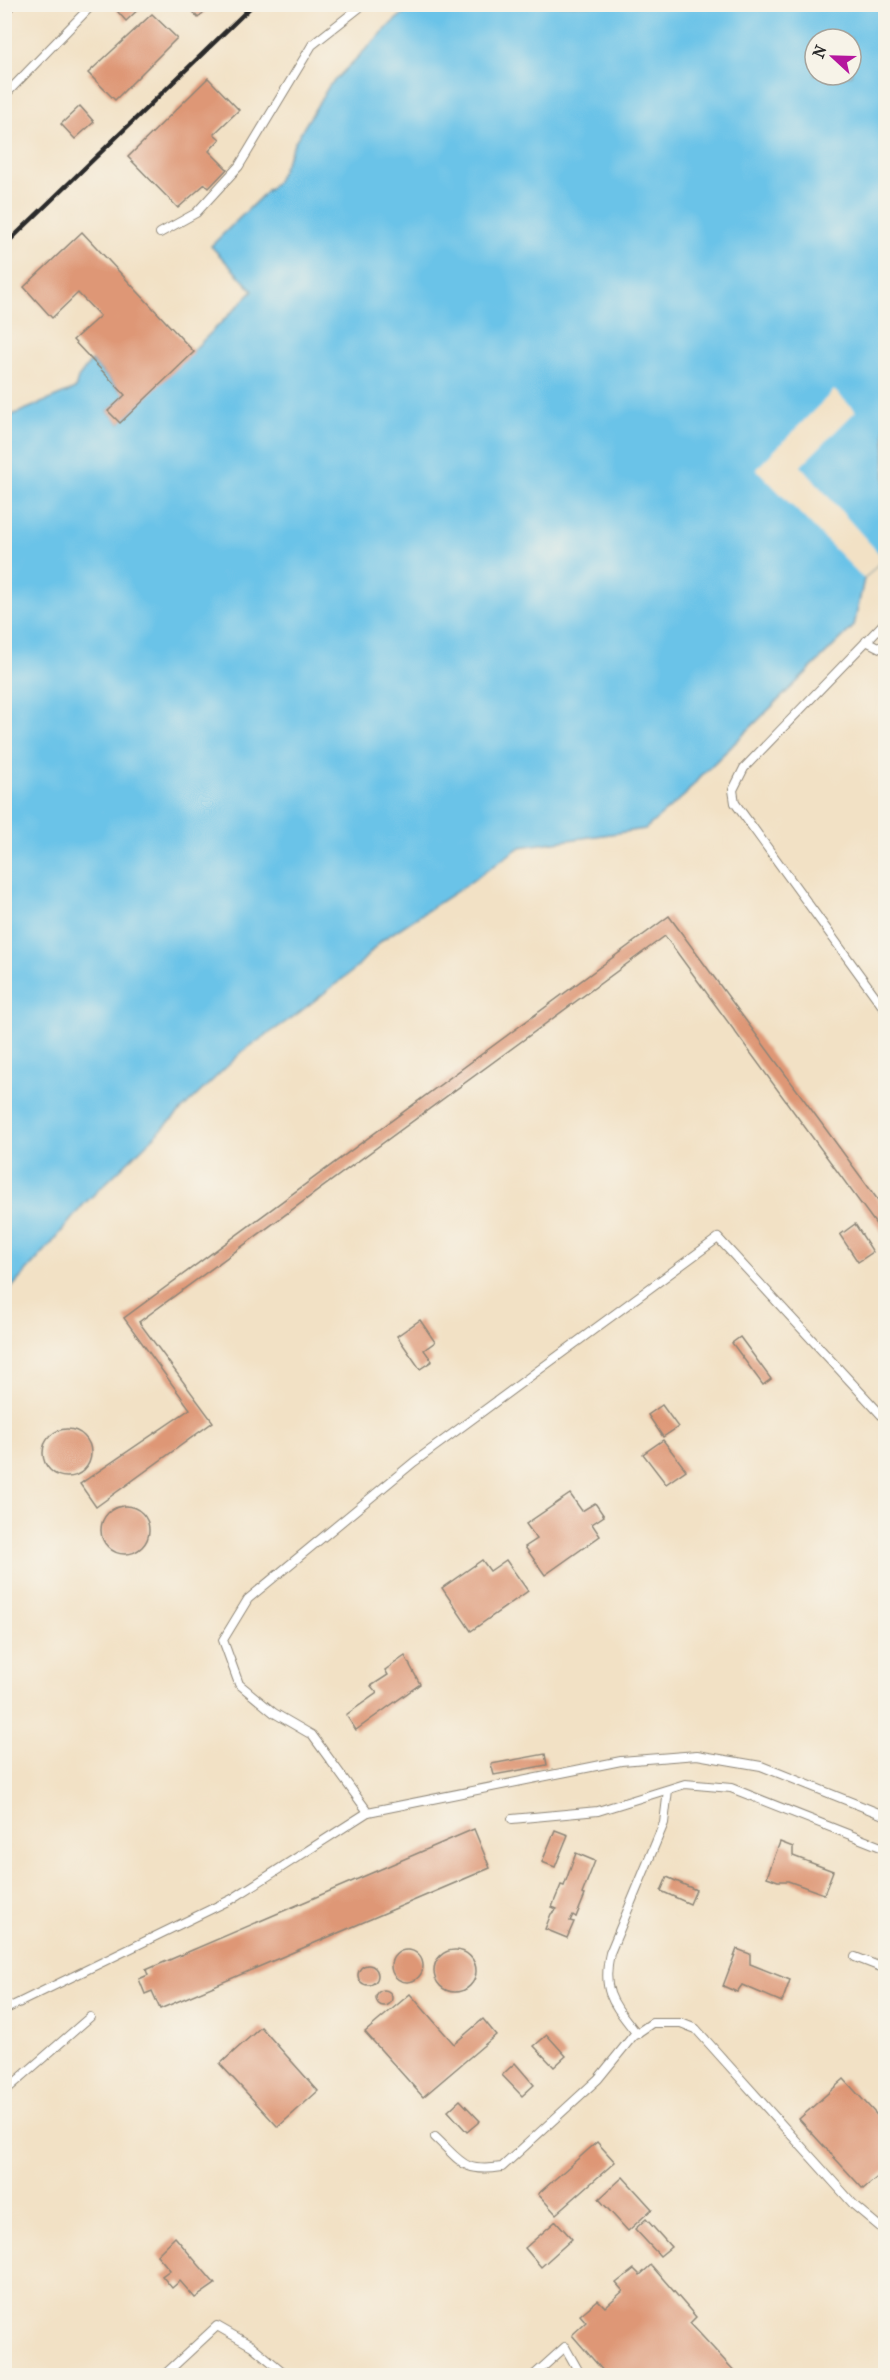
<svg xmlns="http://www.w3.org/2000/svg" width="890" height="2380" font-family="'IM FELL French Canon',serif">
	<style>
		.water { fill: #6bc3e8; stroke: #4b778a; stroke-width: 1.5; fill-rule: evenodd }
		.pier { fill: #f2e1c5 }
		.building { fill: #de9776 }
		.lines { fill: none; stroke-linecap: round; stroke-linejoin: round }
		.lane-casing { stroke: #8e8678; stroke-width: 10 }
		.lane { stroke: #fff; stroke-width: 8 }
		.rail { stroke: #2b2b2b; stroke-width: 4.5 }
	</style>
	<rect width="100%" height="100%" fill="#f7f3e8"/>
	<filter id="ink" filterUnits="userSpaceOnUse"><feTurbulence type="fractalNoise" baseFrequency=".0167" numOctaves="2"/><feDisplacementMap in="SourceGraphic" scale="12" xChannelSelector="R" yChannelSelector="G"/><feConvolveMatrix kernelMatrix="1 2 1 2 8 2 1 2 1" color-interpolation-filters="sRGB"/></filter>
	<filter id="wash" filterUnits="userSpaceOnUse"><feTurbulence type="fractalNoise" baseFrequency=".008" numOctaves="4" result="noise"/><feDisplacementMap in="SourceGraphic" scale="24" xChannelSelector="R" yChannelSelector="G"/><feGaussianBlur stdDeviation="1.35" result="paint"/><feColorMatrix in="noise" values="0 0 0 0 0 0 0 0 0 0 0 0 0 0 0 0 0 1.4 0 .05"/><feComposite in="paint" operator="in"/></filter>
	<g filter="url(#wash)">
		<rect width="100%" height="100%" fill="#f2e1c5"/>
		<path class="water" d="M414 5H885V558H883L864 579 854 626 699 778 685 795 645 829 520 847 465 886 382 940 354 970 296 1015 243 1051 83 1205 52 1243 5 1295V418L75 389 78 378 91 361 125 395 108 411 120 423 253 291 211 246 277 181 296 140 329 86 393 22ZM815 39H851V75H815Z"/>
		<path class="pier" d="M834 390 856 411 801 466 883 558 864 579 756 469Z"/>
		<g id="blocks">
			<g class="building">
				<path d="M111 4H144L126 21Z"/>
				<path d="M194 4H212L198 18 190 8Z"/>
				<path d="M152 14 177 38 115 100 88 73Z"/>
				<path d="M208 78 239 110 214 134 220 139 209 151 227 169 209 188 205 184 178 208 128 157Z"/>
				<path d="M80 106 94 122 75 139 61 124Z"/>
				<path d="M82 232 194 352 120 423 108 411 125 395 73 340 100 316 78 293 52 318 24 287Z"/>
				<path d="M669 916 886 1211V1238L665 936 139 1322 213 1422 96 1507 80 1484 190 1409 124 1318Z"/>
				<path d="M855 1224 873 1252 858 1262 840 1235Z"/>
				<path d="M420 1320 435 1342 424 1350 432 1361 420 1369 397 1336Z"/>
				<path d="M740 1337 771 1379 763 1385 732 1343Z"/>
				<path d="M662 1405 678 1427 663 1437 648 1415Z"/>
				<circle cx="67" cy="1453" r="24"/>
				<path d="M663 1440 686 1470 666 1484 643 1454Z"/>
				<path d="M570 1494 582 1511 595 1503 604 1516 592 1524 600 1536 545 1575 525 1547 537 1539 526 1524Z"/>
				<circle cx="125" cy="1530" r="24"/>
				<path d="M482 1560 490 1571 506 1560 528 1591 471 1631 442 1588Z"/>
				<path d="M405 1656 420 1684 356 1730 346 1715 377 1693 371 1686 388 1675 385 1670Z"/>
				<path d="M545 1754 547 1765 494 1775 491 1764Z"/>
				<path d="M474 1829 490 1868 160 2009 152 1991 145 1994 139 1979 148 1975 146 1970Z"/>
				<path d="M555 1830 568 1835 555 1867 542 1862Z"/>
				<path d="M780 1842 793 1847V1856L833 1871 824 1894 788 1881H778L767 1877Z"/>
				<path d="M576 1853 595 1861 582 1894 585 1895 576 1917 573 1915 570 1921 574 1922 567 1938 545 1929 551 1914 557 1909 552 1907 561 1885 564 1886Z"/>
				<path d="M667 1877 696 1890 690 1904 661 1891Z"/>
				<path d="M737 1949 750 1954V1964L790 1980 782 2002 742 1985 737 1992 723 1986Z"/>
				<circle cx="407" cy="1966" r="16"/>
				<circle cx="455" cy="1971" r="21"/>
				<circle cx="368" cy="1975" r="10"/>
				<circle cx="384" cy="1998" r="8"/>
				<path d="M410 1994 454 2044 483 2019 496 2035 423 2097 365 2032Z"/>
				<path d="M261 2027 318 2091 278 2127 220 2064Z"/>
				<path d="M547 2035 566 2056 554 2067 534 2046Z"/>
				<path d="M515 2063 534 2085 522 2096 502 2075Z"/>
				<path d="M844 2079 886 2125V2170L863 2189 799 2119Z"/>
				<path d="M460 2100 480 2121 467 2132 448 2111Z"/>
				<path d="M597 2142 615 2162 556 2214 538 2194Z"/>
				<path d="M623 2177 652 2209 628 2231 599 2199Z"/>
				<path d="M646 2219 671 2247 660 2256 635 2229Z"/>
				<path d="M556 2221 572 2239 541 2267 525 2248Z"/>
				<path d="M175 2237 215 2284 195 2298 180 2281 172 2288 162 2276 170 2270 157 2255Z"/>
				<path d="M651 2265 696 2317 690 2323 739 2376H603L605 2373 572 2335 586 2322 580 2315 598 2300 605 2307 623 2291 616 2283 634 2269 640 2275Z"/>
			</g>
		</g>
	</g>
	<g filter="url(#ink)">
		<use href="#blocks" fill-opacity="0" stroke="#8e8678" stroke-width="1.5"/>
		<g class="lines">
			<defs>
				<g id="lane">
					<path d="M4 96 93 4"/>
					<path d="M160 233 196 213 239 166 312 45 364 4"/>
					<path d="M886 621 744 768 733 790 735 803 886 1011"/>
					<path d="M866 641 886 651"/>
					<path d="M886 1420 718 1238 414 1462 248 1599 223 1640 239 1684 274 1713 312 1735 368 1812 621 1761 697 1755 761 1766 886 1816"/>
					<path d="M512 1819 598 1811 685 1784 731 1788 886 1849"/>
					<path d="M855 1957 886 1969"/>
					<path d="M4 2010 232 1899 368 1812"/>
					<path d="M637 2034C614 2004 601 1993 610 1953L664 1823 668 1790"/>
					<path d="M4 2092 90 2017"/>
					<path d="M435 2137C462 2162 463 2173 502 2167L598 2079 633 2036 652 2023H681L696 2029 855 2206 886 2232"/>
					<path d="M163 2376 217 2326 252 2346 288 2376"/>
					<path d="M533 2376 565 2347 579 2372V2376"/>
				</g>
			</defs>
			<use href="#lane" class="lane-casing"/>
			<use href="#lane" class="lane"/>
			<g class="rail">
				<path d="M4 16 16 4"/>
				<path d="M4 246 254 4"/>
			</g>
		</g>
	</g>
	<rect width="890" height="2380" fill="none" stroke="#f7f3e8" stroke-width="24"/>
	<g transform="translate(833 57) rotate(292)"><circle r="28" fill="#f7f3e8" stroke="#a5a39c" stroke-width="1.5"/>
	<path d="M0-4.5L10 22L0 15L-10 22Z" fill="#b5179e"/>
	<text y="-9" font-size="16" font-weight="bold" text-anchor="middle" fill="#2b2b2b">N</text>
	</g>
</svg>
